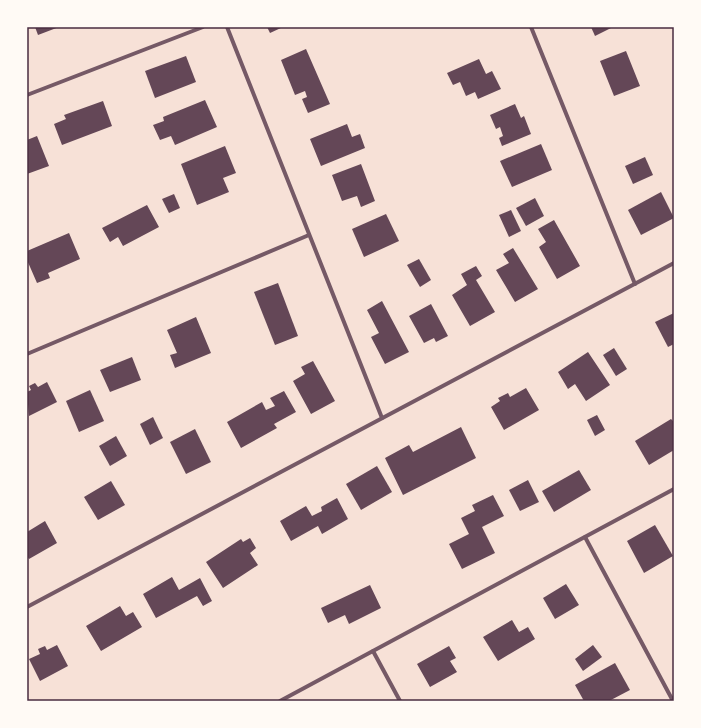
<svg xmlns="http://www.w3.org/2000/svg" width="701" height="728" font-family="'DM Sans',sans-serif">
	<style>
		.building { fill: #644757 }
		.lines { fill: none; stroke-linecap: round; stroke-linejoin: round }
		.minor { stroke: #755966; stroke-width: 4 }
		.neatline { fill: none; stroke: #4a2c40; stroke-width: 1.5 }
	</style>
	<rect width="100%" height="100%" fill="#f7e1d7"/>
	<g class="building">
		<path d="M35 27H59L38 35Z"/>
		<path d="M267 27H283L270 33Z"/>
		<path d="M591 27H613L595 36Z"/>
		<path d="M306 49 330 104 308 113 302 99 307 97 305 91 295 95 281 60Z"/>
		<path d="M626 51 640 86 614 96 600 61Z"/>
		<path d="M186 56 196 82 155 98 145 71Z"/>
		<path d="M479 59 486 74 492 71 501 89 478 99 475 92 466 96 460 82 453 85 447 73Z"/>
		<path d="M205 100 217 127 175 145 171 136 160 140 153 125 164 121 163 117Z"/>
		<path d="M103 101 112 126 62 145 54 124 66 119 64 115Z"/>
		<path d="M515 104 521 118 524 116 531 134 502 146 499 138 503 136 500 127 496 129 490 115Z"/>
		<path d="M347 124 352 137 360 134 365 148 321 166 310 139Z"/>
		<path d="M37 136 49 166 27 174V140Z"/>
		<path d="M541 144 552 170 512 187 500 161Z"/>
		<path d="M225 146 236 173 223 178 229 192 197 205 181 164Z"/>
		<path d="M645 157 653 175 633 184 625 166Z"/>
		<path d="M361 164 375 201 361 207 357 196 342 201 332 175Z"/>
		<path d="M661 192 674 218 641 235 628 210Z"/>
		<path d="M174 194 180 208 169 213 162 199Z"/>
		<path d="M535 198 544 216 526 226 516 208Z"/>
		<path d="M147 205 159 227 123 246 118 237 110 242 102 228Z"/>
		<path d="M511 210 521 231 509 237 499 215Z"/>
		<path d="M386 214 399 241 364 257 352 229Z"/>
		<path d="M554 220 580 266 557 279 539 247 546 242 538 229Z"/>
		<path d="M69 233 80 259 48 273 50 278 37 283 27 260V251Z"/>
		<path d="M513 248 538 289 515 302 496 270 509 263 503 254Z"/>
		<path d="M419 259 431 280 420 287 407 265Z"/>
		<path d="M476 266 482 276 476 280 495 312 470 326 452 295 467 285 461 274Z"/>
		<path d="M278 283 298 336 275 345 254 292Z"/>
		<path d="M382 301 409 352 385 364 371 337 379 333 367 310Z"/>
		<path d="M431 304 448 336 436 342 434 338 424 343 409 316Z"/>
		<path d="M674 313V344L668 347 655 322Z"/>
		<path d="M196 317 211 353 175 368 170 355 177 353 167 330Z"/>
		<path d="M614 348 627 369 616 376 603 355Z"/>
		<path d="M588 352 610 385 586 401 575 384 568 389 558 372Z"/>
		<path d="M132 357 141 380 110 392 100 370Z"/>
		<path d="M313 361 335 401 311 414 293 381 305 374 301 367Z"/>
		<path d="M47 382 57 402 29 416 27 392 31 390 29 386 35 383 38 387Z"/>
		<path d="M526 388 539 410 504 430 491 407 500 401 498 398 508 393 510 397Z"/>
		<path d="M90 390 104 421 79 432 66 401Z"/>
		<path d="M284 391 296 412 274 424 277 428 241 448 227 422 262 402 266 410 275 406 270 398Z"/>
		<path d="M597 415 605 430 595 436 587 420Z"/>
		<path d="M153 417 163 438 150 445 140 424Z"/>
		<path d="M671 419 674 422V450L649 465 635 441Z"/>
		<path d="M461 427 476 458 403 495 385 458 409 445 413 452Z"/>
		<path d="M195 429 211 462 186 474 170 442Z"/>
		<path d="M116 436 127 456 110 466 99 446Z"/>
		<path d="M377 466 392 492 361 510 346 484Z"/>
		<path d="M579 470 591 490 554 512 542 491Z"/>
		<path d="M528 480 539 502 520 511 509 490Z"/>
		<path d="M111 481 125 505 98 520 84 497Z"/>
		<path d="M493 495 504 516 482 527 495 553 462 569 449 544 469 534 461 518 475 511 472 505Z"/>
		<path d="M337 498 348 519 322 534 318 526 291 541 280 521 306 506 312 516 322 511 321 507Z"/>
		<path d="M45 521 57 543 29 559 27 556V532Z"/>
		<path d="M655 525 673 556 644 573 627 541Z"/>
		<path d="M250 538 256 548 250 553 258 565 223 588 206 562 241 539 243 542Z"/>
		<path d="M172 577 179 590 200 578 212 601 203 606 197 596 156 618 143 594Z"/>
		<path d="M566 584 579 605 555 619 543 598Z"/>
		<path d="M370 585 381 608 349 624 345 615 328 623 321 608Z"/>
		<path d="M120 606 126 616 133 612 142 627 101 651 86 626Z"/>
		<path d="M512 620 519 632 528 627 535 639 498 661 483 637Z"/>
		<path d="M57 645 68 666 40 681 29 659 40 654 38 649 45 646 47 650Z"/>
		<path d="M593 645 602 657 583 671 575 659Z"/>
		<path d="M449 646 456 658 450 661 457 672 430 687 417 664Z"/>
		<path d="M615 663 630 690 609 701H584L575 685Z"/>
	</g>
	<g class="lines">
		<g class="minor">
			<path d="M227 27 382 418"/>
			<path d="M531 27 635 284"/>
			<path d="M27 95 203 27"/>
			<path d="M27 354 309 235"/>
			<path d="M585 537 673 701"/>
			<path d="M27 607 674 263"/>
			<path d="M373 651 400 701"/>
			<path d="M280 701 674 489"/>
		</g>
	</g>
	<rect width="701" height="728" fill="none" stroke="#fffaf5" stroke-width="56"/>
	<rect x="28" y="28" width="645" height="672" class="neatline"/>
</svg>
